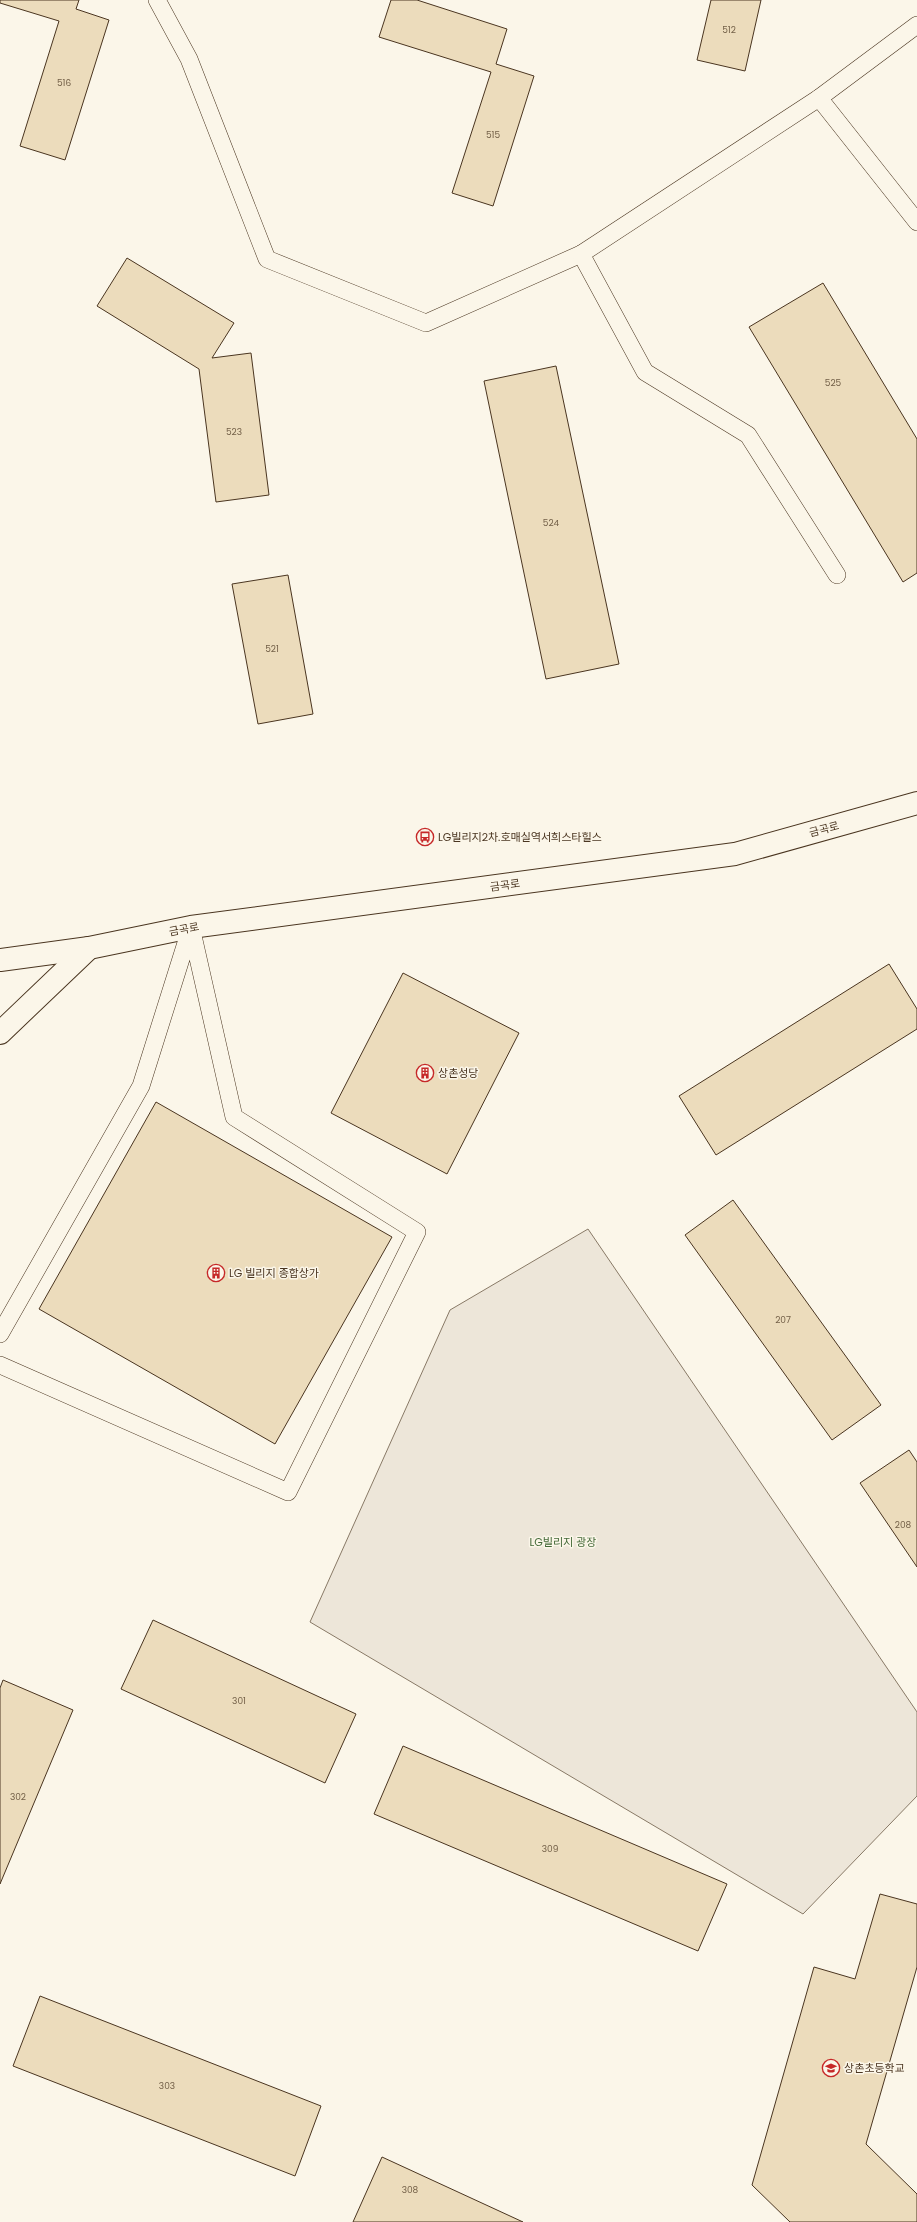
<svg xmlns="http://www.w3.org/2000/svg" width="917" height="2222" font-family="Poppins,'Noto Sans KR',sans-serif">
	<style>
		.green { fill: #ede6d9; stroke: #887966 }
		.building { fill: #ecdcbc; stroke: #4a3520 }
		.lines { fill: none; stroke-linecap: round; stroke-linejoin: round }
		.service-casing { stroke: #4a3520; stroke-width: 18 }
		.secondary-casing { stroke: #4a3520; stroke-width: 24 }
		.service { stroke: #fbf6e9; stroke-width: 17 }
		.secondary { stroke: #fbf6e9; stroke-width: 22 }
		.labels { text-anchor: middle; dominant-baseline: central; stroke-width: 3; stroke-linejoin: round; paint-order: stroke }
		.number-label { font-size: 9px; fill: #725f47 }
		.street-label { font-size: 11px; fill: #4a3520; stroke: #fbf6e9 }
		.poi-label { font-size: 11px; fill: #4a3520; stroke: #fbf6e9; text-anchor: start }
		.park-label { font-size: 11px; fill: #436837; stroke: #fbf6e9 }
	</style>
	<rect width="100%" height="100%" fill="#fbf6e9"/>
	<path class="green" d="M588 1229 917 1712V1796L803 1914 310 1622 450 1310Z"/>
	<g class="building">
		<path d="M0 0H79L76 9 109 20 65 160 20 146 59 21 0 3Z"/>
		<path d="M391 0H417L507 29 496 64 534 76 493 206 452 193 491 72 379 37Z"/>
		<path d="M711 0H761L745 71 697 60Z"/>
		<path d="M127 258 234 323 212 358 251 353 269 495 216 502 199 369 97 306Z"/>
		<path d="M823 283 917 439V573L903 582 749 327Z"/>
		<path d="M556 366 619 664 546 679 484 381Z"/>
		<path d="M288 575 313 714 258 724 232 584Z"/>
		<path d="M889 964 917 1009V1029L716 1155 679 1096Z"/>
		<path d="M403 973 519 1033 447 1174 331 1113Z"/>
		<path d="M156 1102 392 1237 275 1444 39 1309Z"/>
		<path d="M733 1200 881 1405 832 1440 685 1235Z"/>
		<path d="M909 1450 917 1462V1567L860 1483Z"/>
		<path d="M153 1620 356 1714 325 1783 121 1689Z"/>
		<path d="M3 1680 73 1710 0 1884V1688Z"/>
		<path d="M403 1746 727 1884 698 1951 374 1814Z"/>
		<path d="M880 1894 917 1904V1967L866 2144 917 2194V2222H790L752 2185 814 1967 855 1979Z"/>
		<path d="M40 1996 321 2106 295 2176 13 2066Z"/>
		<path d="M382 2157 523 2222H353Z"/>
	</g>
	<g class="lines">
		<defs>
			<g id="service">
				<path d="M157 0 189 59 267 259 426 323 581 254 819 98 917 25"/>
				<path d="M819 98 917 222"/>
				<path d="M581 254 645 372 748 435 837 575"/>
				<path d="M0 1334 141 1086 191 927 234 1117 417 1232 288 1492 0 1365"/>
			</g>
			<g id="secondary">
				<path d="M0 960 89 948 191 927 735 854 917 803"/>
				<path d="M0 1033 89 948"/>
			</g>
		</defs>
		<use href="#service" class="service-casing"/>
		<use href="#secondary" class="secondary-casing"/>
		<use href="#service" class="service"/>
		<use href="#secondary" class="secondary"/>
	</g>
	<defs>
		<symbol id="bus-ring" viewBox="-11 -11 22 22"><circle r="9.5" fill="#fbf6e9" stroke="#c62828" stroke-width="1.5"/><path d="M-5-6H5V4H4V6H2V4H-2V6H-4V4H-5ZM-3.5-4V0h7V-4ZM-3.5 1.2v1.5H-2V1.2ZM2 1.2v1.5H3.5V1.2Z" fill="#c62828"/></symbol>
		<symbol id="building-ring" viewBox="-11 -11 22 22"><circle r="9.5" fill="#fbf6e9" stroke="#c62828" stroke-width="1.5"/><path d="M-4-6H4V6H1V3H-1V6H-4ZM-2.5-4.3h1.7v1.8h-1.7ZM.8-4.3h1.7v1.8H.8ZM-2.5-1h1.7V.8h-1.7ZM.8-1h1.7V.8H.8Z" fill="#c62828"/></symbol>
		<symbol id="school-ring" viewBox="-11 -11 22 22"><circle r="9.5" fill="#fbf6e9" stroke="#c62828" stroke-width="1.5"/><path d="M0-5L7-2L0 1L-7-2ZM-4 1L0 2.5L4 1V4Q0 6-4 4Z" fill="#c62828"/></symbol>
	</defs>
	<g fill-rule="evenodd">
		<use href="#bus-ring" x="415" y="827" width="20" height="20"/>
		<use href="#building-ring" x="415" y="1063" width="20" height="20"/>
		<use href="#building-ring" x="206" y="1263" width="20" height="20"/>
		<use href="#school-ring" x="821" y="2058" width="20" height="20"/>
	</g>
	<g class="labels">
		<g class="number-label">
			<text x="729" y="30">512</text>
			<text x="64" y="83">516</text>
			<text x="493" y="135">515</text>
			<text x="833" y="383">525</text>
			<text x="234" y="432">523</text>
			<text x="551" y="523">524</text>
			<text x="272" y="649">521</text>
			<text x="783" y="1320">207</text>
			<text x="903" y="1525">208</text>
			<text x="239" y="1701">301</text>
			<text x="18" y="1797">302</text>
			<text x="550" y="1849">309</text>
			<text x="167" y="2086">303</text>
			<text x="410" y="2190">308</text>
		</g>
		<g class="street-label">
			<text transform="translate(824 829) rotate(-15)">금곡로</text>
			<text transform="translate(505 885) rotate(-8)">금곡로</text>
			<text transform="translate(184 929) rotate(-11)">금곡로</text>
		</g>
		<g class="poi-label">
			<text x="438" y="837">LG빌리지2차.호매실역서희스타힐스</text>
			<text x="438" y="1073">상촌성당</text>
			<text x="229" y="1273">LG 빌리지 종합상가</text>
			<text x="844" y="2068">상촌초등학교</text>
		</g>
		<g class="park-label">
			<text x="563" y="1542">LG빌리지 광장</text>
		</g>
	</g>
</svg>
